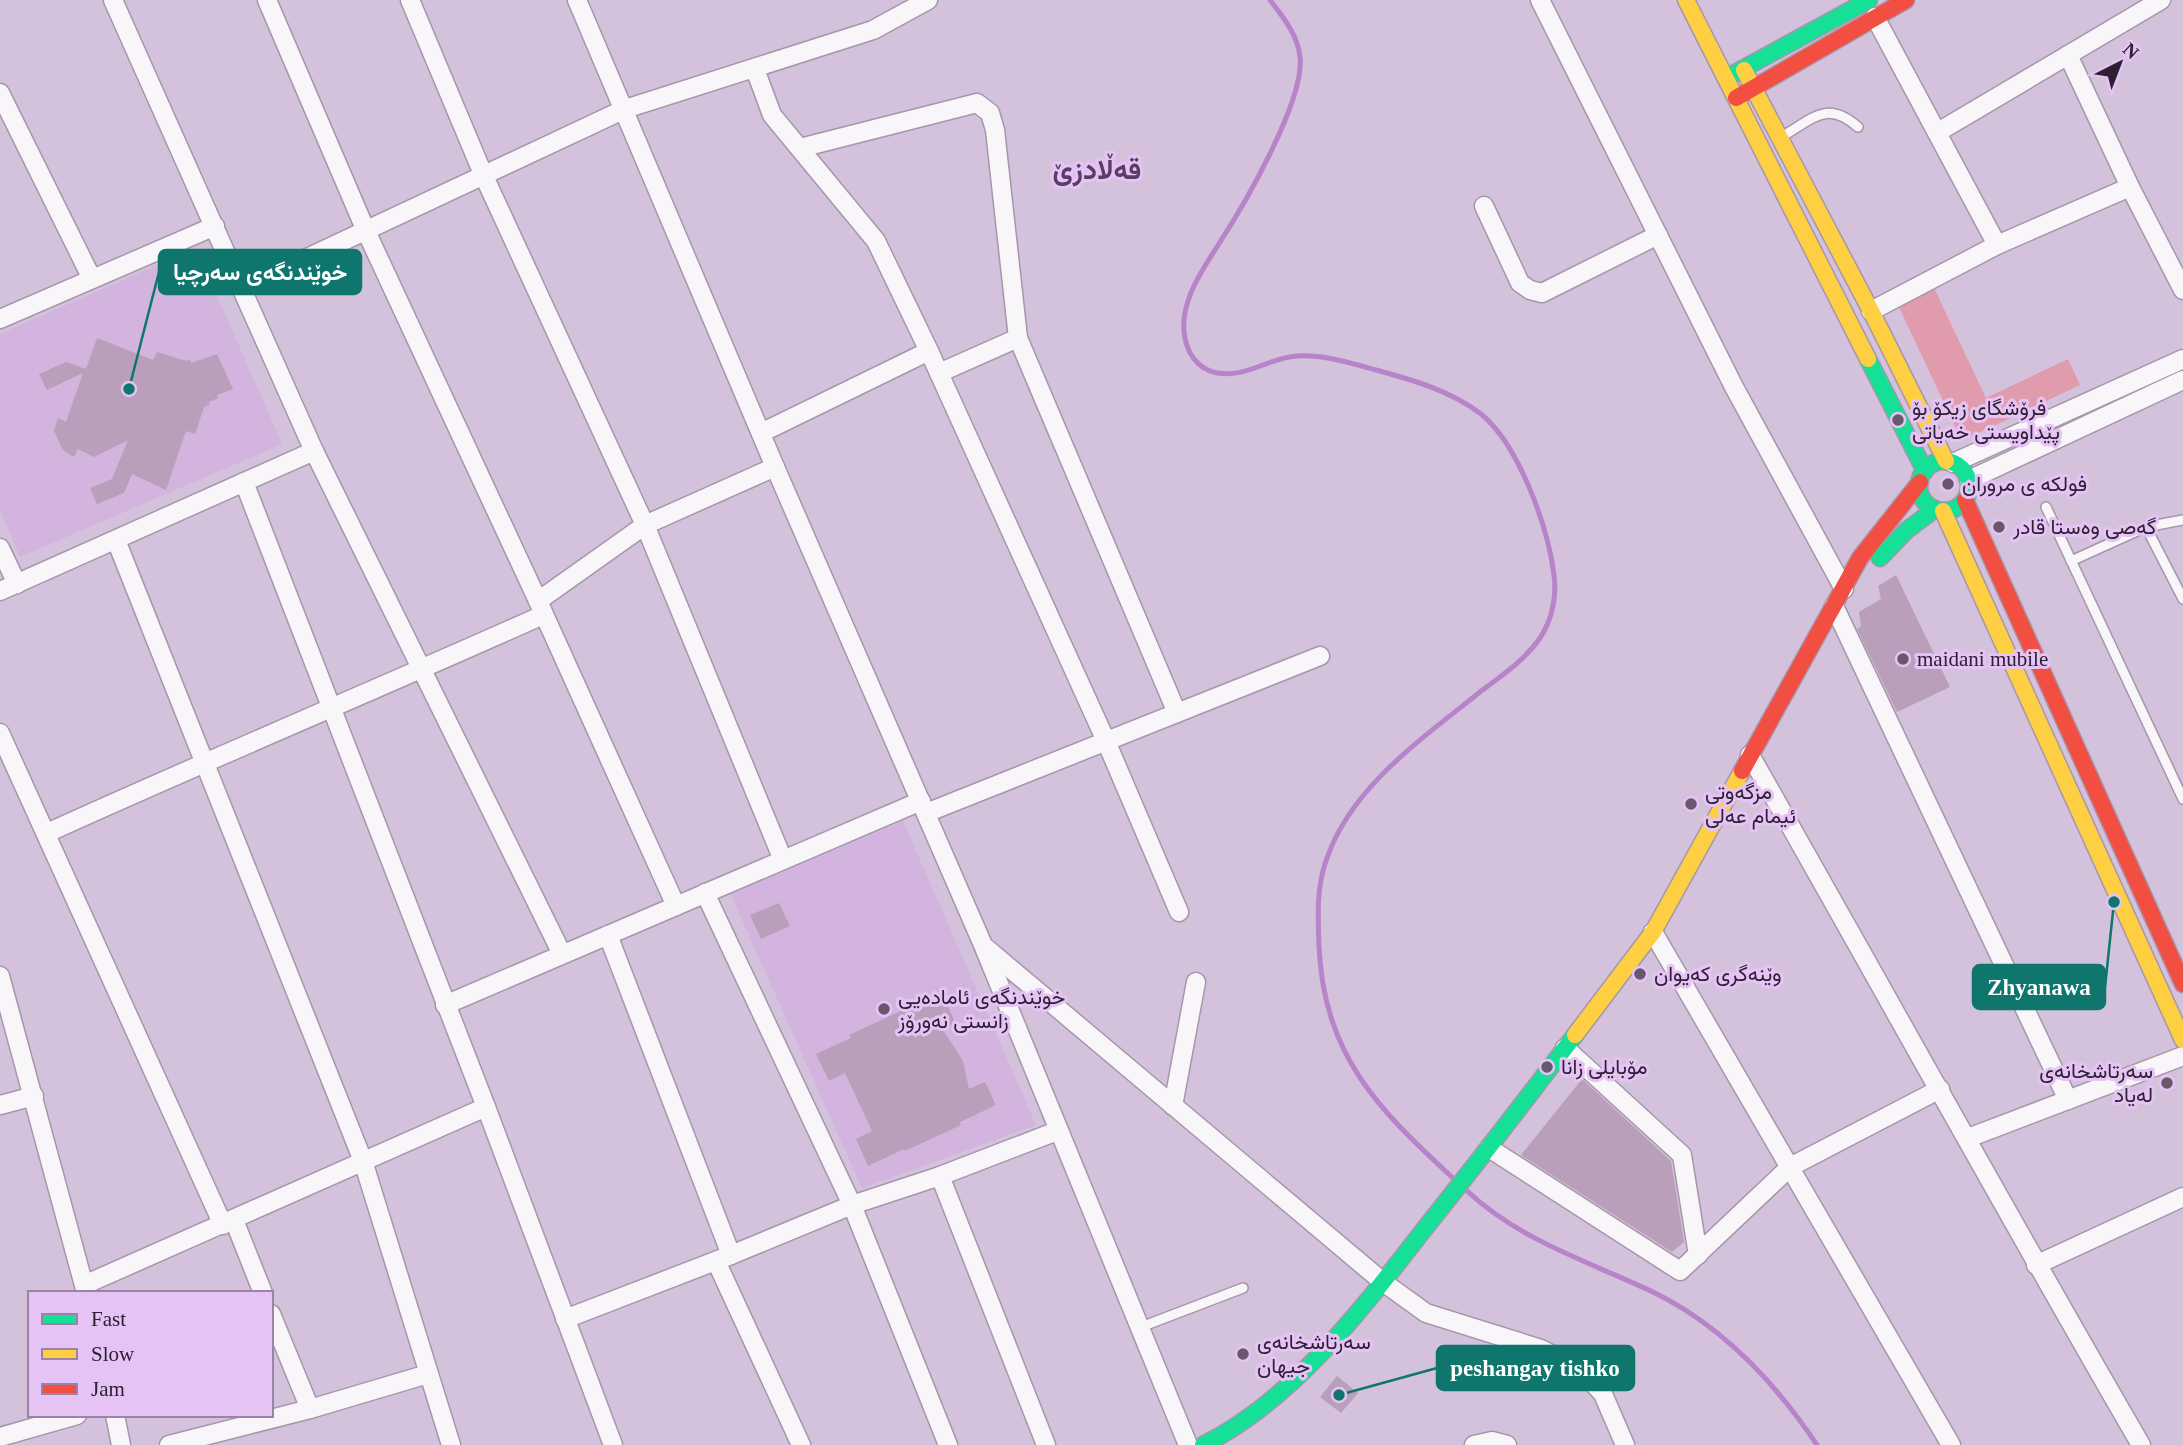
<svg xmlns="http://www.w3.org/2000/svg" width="2183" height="1445" font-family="'Times New Roman',Vazirmatn,serif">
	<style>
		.built { fill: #d2b4de }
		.green { fill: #e09bac }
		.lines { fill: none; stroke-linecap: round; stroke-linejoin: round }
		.stream { stroke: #b784ca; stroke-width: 5 }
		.building { fill: #b99fb9 }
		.lane-casing { stroke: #a597ab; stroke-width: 12 }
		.street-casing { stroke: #a597ab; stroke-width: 21 }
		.fast-casing { stroke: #a597ab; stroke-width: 19 }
		.slow-casing { stroke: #a597ab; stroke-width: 19 }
		.jam-casing { stroke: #a597ab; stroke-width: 19 }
		.lane { stroke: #f9f6fa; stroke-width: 9 }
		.street { stroke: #f9f6fa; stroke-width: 18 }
		.fast { stroke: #16e098; stroke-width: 16 }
		.slow { stroke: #ffcf43; stroke-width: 16 }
		.jam { stroke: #f24e42; stroke-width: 16 }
		.poi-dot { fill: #67586e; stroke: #e6c3f5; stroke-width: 2.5 }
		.labels { text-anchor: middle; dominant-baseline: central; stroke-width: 6; stroke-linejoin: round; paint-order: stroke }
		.poi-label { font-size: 21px; fill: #2d2032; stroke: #e6c3f5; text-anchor: start }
		.district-label { font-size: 28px; font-weight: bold; fill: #5a3c66; stroke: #e6c3f5 }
		.leader { fill: none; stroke: #0f766e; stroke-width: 2.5 }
		.callout-dot { fill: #0f766e; stroke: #e6c3f5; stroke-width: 2.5 }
		.callout { fill: #0f766e; stroke: #0f766e; stroke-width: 2.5 }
		.callout-label { font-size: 23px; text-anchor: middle; font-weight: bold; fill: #fff }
	</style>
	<rect width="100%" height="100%" fill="#d4c1dc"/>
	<g class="built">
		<path d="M196 248 282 444 20 557 0 509V334Z"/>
		<path d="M903 821 1036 1125 862 1188 730 893Z"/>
	</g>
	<path class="green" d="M1934 288 1986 398 2068 359 2080 385 1962 441 1898 305Z"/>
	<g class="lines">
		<g class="stream">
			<path d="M1270 0C1283 17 1298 35 1300 57 1305 100 1244 205 1220 242 1203 269 1181 299 1184 332 1186 352 1197 369 1217 373 1246 378 1269 358 1296 356 1322 354 1351 363 1376 370 1413 380 1451 391 1481 414 1519 445 1548 527 1554 575 1557 596 1552 620 1540 638 1525 660 1501 676 1480 692 1423 738 1352 786 1327 858 1316 887 1318 916 1319 946 1324 1056 1378 1109 1454 1179"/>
			<path d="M1466 1190C1519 1240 1587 1261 1651 1291 1720 1324 1775 1382 1817 1445"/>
		</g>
	</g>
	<g class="building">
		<path d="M97 338 153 360 157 352 186 361 190 360 191 363 217 354 233 389 217 395 218 398 209 402 210 404 204 407 195 434 186 431 166 490 132 474 124 493 97 504 90 488 112 479 128 440 94 457 78 449 74 457 63 450 54 431 58 418 66 422 83 373 47 390 39 374 66 362 86 369Z"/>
		<path d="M1896 575 1950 687 1897 712 1857 629 1861 626 1859 612 1881 599 1878 586Z"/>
		<path d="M779 903 790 926 761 939 750 915Z"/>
		<path d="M943 995 956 1024 943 1030 963 1061 969 1089 985 1082 996 1105 960 1122 961 1125 905 1151 904 1149 868 1166 856 1139 872 1131 845 1073 829 1081 816 1054 851 1038 849 1035 907 1008 908 1011Z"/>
		<path d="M1582 1079 1671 1161 1684 1242 1672 1252 1521 1155Z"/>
		<path d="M1337 1376 1358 1393 1341 1413 1320 1397Z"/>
	</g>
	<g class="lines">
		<defs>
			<g id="lane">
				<path d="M1783 136C1814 118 1827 100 1858 127"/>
				<path d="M2046 507 2183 799"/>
				<path d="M2146 527 2183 599"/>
				<path d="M2071 561 2146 527 2183 520"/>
				<path d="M1141 1327 1243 1288"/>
			</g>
			<g id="street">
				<path d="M113 0 314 451 562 954"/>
				<path d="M267 0 366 231 538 601 676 906"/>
				<path d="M410 0 483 174 645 525 783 860"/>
				<path d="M577 0 775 467 983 945 1188 1445"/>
				<path d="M1540 0 1734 387 1844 589"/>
				<path d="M1875 17 1997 245"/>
				<path d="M2068 55 2130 187 2183 290"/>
				<path d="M755 69 772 115 876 241 929 351 1106 741 1179 912"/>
				<path d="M0 93 92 279"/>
				<path d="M1938 132 2161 0"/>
				<path d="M800 148 977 103 990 113 995 130 1018 338 1177 713"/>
				<path d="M1484 206 1520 283 1530 290 1542 293 1658 235"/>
				<path d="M243 288 625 109 873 30 928 0"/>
				<path d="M1871 311 1997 245 2130 187"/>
				<path d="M0 319 215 226"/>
				<path d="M939 373 1018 338"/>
				<path d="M761 433 929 351"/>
				<path d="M1953 463 2183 359"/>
				<path d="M1969 480 2183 380"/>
				<path d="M244 482 486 1107 613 1445"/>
				<path d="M116 540 363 1161 451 1445"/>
				<path d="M0 548 17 584"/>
				<path d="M0 591 314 451"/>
				<path d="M538 601 645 525 775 467"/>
				<path d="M1834 606 2068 1100"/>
				<path d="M0 733 223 1225"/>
				<path d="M1750 755C1881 985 2008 1216 2141 1445"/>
				<path d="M926 813 1320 656"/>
				<path d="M47 833C212 758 378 689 543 615"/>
				<path d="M705 893 852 1205 948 1445"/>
				<path d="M1653 932 1951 1445"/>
				<path d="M608 935 731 1255"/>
				<path d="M986 948 1383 1282 1426 1313 1541 1349 1582 1371 1603 1394 1625 1445"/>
				<path d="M0 976 86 1293"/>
				<path d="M445 1005 921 801"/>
				<path d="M1565 1048 1682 1155 1698 1255"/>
				<path d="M0 1105 34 1096"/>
				<path d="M1173 1106 1196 982"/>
				<path d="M1968 1138 2183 1056"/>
				<path d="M1489 1148 1680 1271 1790 1167 1940 1089"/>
				<path d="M940 1176 1046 1445"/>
				<path d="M234 1220 263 1293"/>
				<path d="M716 1261 801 1445"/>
				<path d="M2036 1265 2183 1197"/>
				<path d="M84 1285 486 1107"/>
				<path d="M271 1314 310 1409"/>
				<path d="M565 1319 731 1255 852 1205 940 1176 1057 1131"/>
				<path d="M115 1415 121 1445"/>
				<path d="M0 1437 77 1415"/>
				<path d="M169 1445 310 1409 428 1374"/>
				<path d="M1474 1445 1492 1441 1507 1445"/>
			</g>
			<g id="fast">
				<path d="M1726 78 1869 0"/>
				<path d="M1868 359 1925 471"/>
				<circle cx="1944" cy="486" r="25"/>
				<path d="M1880 558 1907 530 1935 509"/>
				<path d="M1203 1445C1292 1401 1362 1309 1422 1232 1474 1167 1525 1101 1575 1035"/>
			</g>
			<g id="slow">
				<path d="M1686 0 1868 359"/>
				<path d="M1744 70 1871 311 1946 461"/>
				<path d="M1943 511 2183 1040"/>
				<path d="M1575 1035 1653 932 1742 771"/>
			</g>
			<g id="jam">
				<path d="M1736 98 1906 0"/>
				<path d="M1965 500 2183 984"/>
				<path d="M1742 771 1860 558 1920 482"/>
			</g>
		</defs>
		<use href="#lane" class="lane-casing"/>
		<use href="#street" class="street-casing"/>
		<use href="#fast" class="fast-casing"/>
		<use href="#slow" class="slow-casing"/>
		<use href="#jam" class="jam-casing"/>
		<use href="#lane" class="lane"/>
		<use href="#street" class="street"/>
		<use href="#fast" class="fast"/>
		<use href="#slow" class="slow"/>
		<use href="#jam" class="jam"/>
	</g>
	<g class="poi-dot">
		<circle cx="1898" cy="420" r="7"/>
		<circle cx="1948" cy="484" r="7"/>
		<circle cx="1999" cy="527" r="7"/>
		<circle cx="1903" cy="659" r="7"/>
		<circle cx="1691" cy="804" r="7"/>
		<circle cx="1640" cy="974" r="7"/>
		<circle cx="884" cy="1009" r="7"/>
		<circle cx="1547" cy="1067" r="7"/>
		<circle cx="2167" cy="1083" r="7"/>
		<circle cx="1243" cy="1354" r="7"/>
	</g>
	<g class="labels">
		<g class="poi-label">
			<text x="1912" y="408">فرۆشگای زیکۆ بۆ<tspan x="1912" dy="24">پێداویستی خەیاتی</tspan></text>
			<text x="1962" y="484">فولکه ی مروران</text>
			<text x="2013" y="527">گەصی وەستا قادر</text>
			<text x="1917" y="659">maidani mubile</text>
			<text x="1705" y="792">مزگەوتی<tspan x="1705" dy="24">ئیمام عەلی</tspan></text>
			<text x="1654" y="974">وێنەگری کەیوان</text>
			<text x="898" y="997">خوێندنگەی ئامادەیی<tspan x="898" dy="24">زانستی نەورۆز</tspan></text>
			<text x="1561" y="1067">مۆبایلی زانا</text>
			<text x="2153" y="1071" text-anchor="end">سەرتاشخانەی<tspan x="2153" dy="24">لەیاد</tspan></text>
			<text x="1257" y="1342">سەرتاشخانەی<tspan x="1257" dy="24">جیهان</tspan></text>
		</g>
		<g class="district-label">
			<text x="1097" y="169">قەڵادزێ</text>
		</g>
	</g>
	<path class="leader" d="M129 389L159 272M2114 902L2105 987M1339 1395L1437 1368"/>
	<g class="callout-dot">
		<circle cx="129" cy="389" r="7"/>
		<circle cx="2114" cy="902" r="7"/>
		<circle cx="1339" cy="1395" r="7"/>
	</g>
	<g class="callout">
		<rect x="159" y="250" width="202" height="44" rx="7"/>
		<rect x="1973" y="965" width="132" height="44" rx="7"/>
		<rect x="1437" y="1346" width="197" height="44" rx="7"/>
	</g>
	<g class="callout-label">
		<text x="260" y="280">خوێندنگەی سەرچیا</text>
		<text x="2039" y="995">Zhyanawa</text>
		<text x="1535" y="1376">peshangay tishko</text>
	</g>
	<rect x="28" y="1291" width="245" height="126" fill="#e6c3f5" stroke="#9c82a7" stroke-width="2"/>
	<rect x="42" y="1314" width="35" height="10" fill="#16e098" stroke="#9c82a7" stroke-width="2"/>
	<text x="91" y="1326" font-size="21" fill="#2d2032">Fast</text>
	<rect x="42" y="1349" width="35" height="10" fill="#ffcf43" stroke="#9c82a7" stroke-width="2"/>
	<text x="91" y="1361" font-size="21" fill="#2d2032">Slow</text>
	<rect x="42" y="1384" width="35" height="10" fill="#f24e42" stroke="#9c82a7" stroke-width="2"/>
	<text x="91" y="1396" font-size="21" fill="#2d2032">Jam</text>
	<g transform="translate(2120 63) rotate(42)" stroke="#e6c3f5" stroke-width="5" paint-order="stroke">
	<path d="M0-5L12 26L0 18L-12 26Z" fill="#2d2032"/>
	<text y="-10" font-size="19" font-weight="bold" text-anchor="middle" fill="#2d2032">N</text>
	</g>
</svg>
